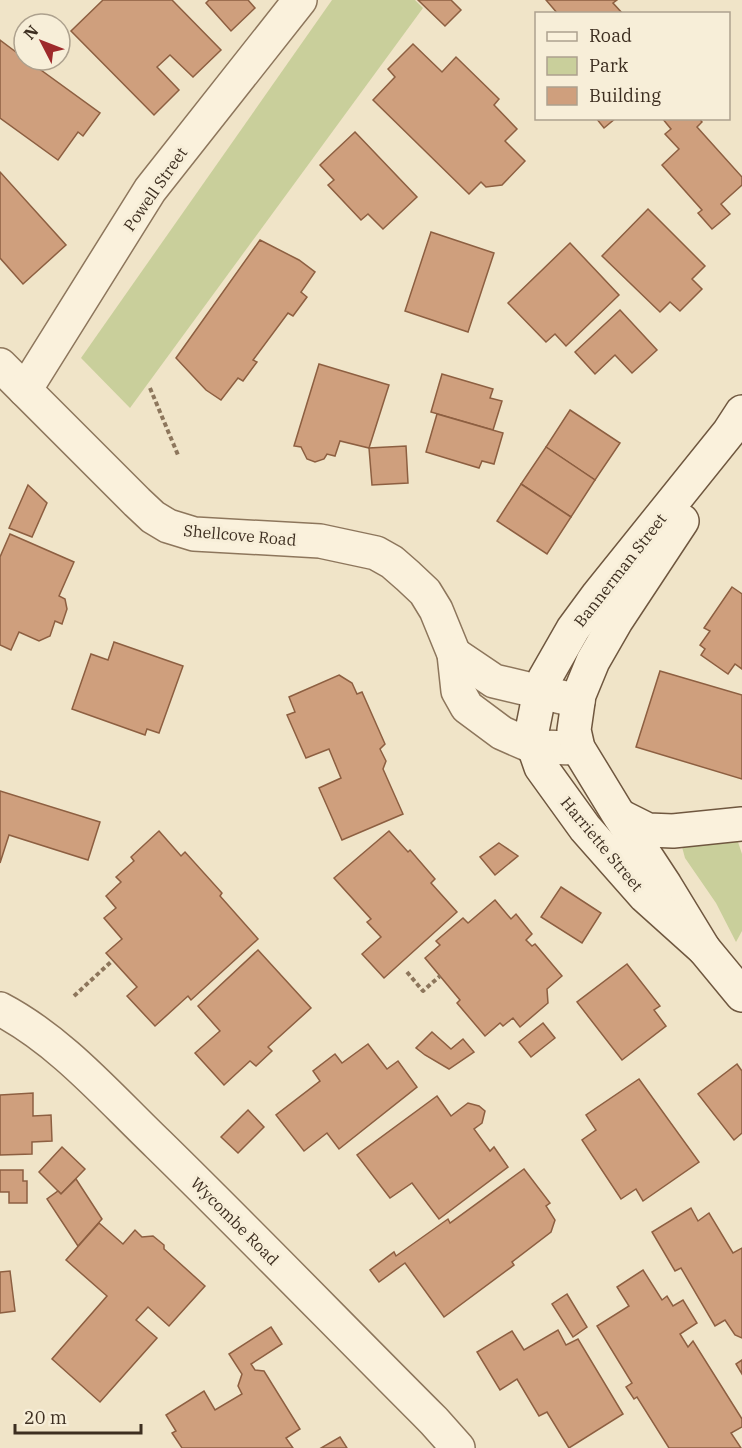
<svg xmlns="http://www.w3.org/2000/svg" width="742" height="1448" font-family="'IBM Plex Serif',serif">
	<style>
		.green { fill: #c9cf9b }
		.building { fill: #cf9f7d; stroke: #8d5f41; stroke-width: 1.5 }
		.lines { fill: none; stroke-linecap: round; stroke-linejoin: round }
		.minor-casing { stroke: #8d765c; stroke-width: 36 }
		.tertiary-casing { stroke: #8d765c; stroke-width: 36 }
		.secondary-casing { stroke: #6f573f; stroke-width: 36 }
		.path { stroke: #8d765c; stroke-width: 4; stroke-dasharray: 4.5 3; stroke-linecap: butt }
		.minor { stroke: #faf1dc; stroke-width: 33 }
		.tertiary { stroke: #faf1dc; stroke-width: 33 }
		.secondary { stroke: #faf1dc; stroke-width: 33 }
		.labels { text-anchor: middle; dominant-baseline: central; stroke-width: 6; stroke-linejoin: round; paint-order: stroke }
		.street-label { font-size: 16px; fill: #3d2e20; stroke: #f7eed8 }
	</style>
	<rect width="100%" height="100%" fill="#f0e4c8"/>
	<g class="green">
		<path d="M332 0H415L423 8 130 408 81 358Z"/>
		<path d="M738 842 742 854V931L736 942 716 903 685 858 682 847Z"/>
	</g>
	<g class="building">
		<path d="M103 0H172L221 50 193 77 170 55 157 67 179 90 154 115 71 31Z"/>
		<path d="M209 0H248L255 8 231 31 206 3Z"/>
		<path d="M418 0H451L461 10 445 26Z"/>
		<path d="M546 0H617L613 3 623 14H558Z"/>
		<path d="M0 40 24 58V60H27L100 113 83 136 78 132 58 160 0 118Z"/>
		<path d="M413 44 442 72 456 57 499 99 494 105 517 129 505 141 525 161 502 185 486 187 481 182 469 194 373 100 395 77 388 69Z"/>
		<path d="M596 118H616L604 128Z"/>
		<path d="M662 118H699L702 122 697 127 742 177V185L721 204 730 214 712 229 698 213 702 210 662 165 679 149 665 134 671 129Z"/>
		<path d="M355 132 417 197 383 229 368 214 361 220 328 185 334 180 320 165Z"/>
		<path d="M0 172 66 245 23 284 0 258Z"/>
		<path d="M648 209 705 266 692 279 702 289 680 311 670 302 660 312 602 256Z"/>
		<path d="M431 232 494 253 468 332 405 311Z"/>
		<path d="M260 240 299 260 315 272 301 292 307 297 293 316 288 313 253 360 257 362 243 381 238 378 221 400 206 390 176 358Z"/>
		<path d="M570 243 619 295 566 346 555 334 546 342 508 303Z"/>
		<path d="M620 310 657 350 632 373 615 355 595 374 575 352Z"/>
		<path d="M319 364 389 385 369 448 340 441 335 456 327 454 324 459 315 462 307 459 301 447 294 446Z"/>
		<path d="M442 374 493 389 490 398 502 401 493 430 431 412Z"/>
		<path d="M570 410 620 443 595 480 546 447Z"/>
		<path d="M437 414 503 433 494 464 482 461 479 468 426 452Z"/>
		<path d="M406 446 408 483 372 485 369 448Z"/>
		<path d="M546 447 595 480 571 517 521 484Z"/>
		<path d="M521 484 571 517 547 554 497 521Z"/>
		<path d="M28 485 47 503 32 537 9 528Z"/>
		<path d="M10 534 74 562 59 596 65 599 67 609 62 624 55 621 50 636 39 641 19 632 11 650 0 645V557Z"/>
		<path d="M732 587 742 594V669L735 664 728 674 701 655 705 649 700 645 710 631 704 628Z"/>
		<path d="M114 642 183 666 159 733 147 729 145 735 72 709 91 654 108 660Z"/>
		<path d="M660 671 742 695V779L636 747Z"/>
		<path d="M339 675 352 683 357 694 362 692 385 744 380 749 386 761 383 769 403 814 342 840 319 788 341 778 329 749 306 758 287 715 295 712 289 697Z"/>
		<path d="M0 791 100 822 88 860 9 835 0 863Z"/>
		<path d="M159 831 181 856 185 852 222 893 220 896 258 939 191 1000 188 996 155 1026 127 996 137 987 106 953 122 939 104 918 116 908 106 896 121 882 116 877 134 861 131 857Z"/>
		<path d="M389 831 408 852 410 850 435 879 431 883 457 912 384 978 362 954 381 937 367 922 371 919 334 878Z"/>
		<path d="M499 843 518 856 495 875 480 857Z"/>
		<path d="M561 887 601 913 582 943 541 917Z"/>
		<path d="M495 900 511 919 516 914 532 934 526 940 532 946 535 944 562 976 547 989 548 1003 520 1027 513 1018 503 1026 500 1023 485 1036 457 1003 460 1000 425 958 440 945 436 941 463 918 468 923Z"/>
		<path d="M258 950 311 1008 268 1047 272 1051 256 1066 250 1061 224 1085 195 1053 220 1031 198 1006Z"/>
		<path d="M627 964 660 1006 654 1010 666 1026 622 1060 577 1002Z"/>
		<path d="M543 1023 555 1038 531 1057 519 1042Z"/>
		<path d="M432 1032 451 1049 463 1039 474 1052 449 1069 425 1055 416 1048Z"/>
		<path d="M368 1044 387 1069 398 1061 417 1087 339 1149 327 1133 304 1151 276 1115 320 1081 313 1071 335 1054 342 1063Z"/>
		<path d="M737 1064 742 1071V1133L734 1140 698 1094Z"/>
		<path d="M639 1079 699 1162 643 1201 636 1189 621 1199 582 1140 596 1130 586 1115Z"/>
		<path d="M33 1093V1116L51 1115 52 1141 32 1142V1154L0 1155V1095Z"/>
		<path d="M437 1096 451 1116 468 1103 479 1106 485 1111 482 1123 474 1129 490 1151 494 1147 508 1167 439 1219 412 1183 390 1198 357 1155Z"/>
		<path d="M248 1110 264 1127 238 1153 221 1137Z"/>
		<path d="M62 1147 85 1169 61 1194 39 1172Z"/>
		<path d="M524 1169 550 1203 546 1206 555 1220 551 1232 512 1262 514 1265 444 1317 405 1263 379 1282 370 1270 394 1252 396 1256 448 1219 450 1223Z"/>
		<path d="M0 1170H23V1181H27V1203H9V1192H0Z"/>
		<path d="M76 1179 102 1219 78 1246 47 1199 58 1191 61 1194Z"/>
		<path d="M691 1208 698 1221 709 1213 733 1253 742 1248V1338L735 1335 725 1320 715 1326 681 1268 675 1271 652 1232Z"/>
		<path d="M99 1223 123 1244 135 1230 142 1237 153 1236 164 1245V1249L205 1286 169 1326 148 1307 136 1320 157 1338 100 1402 52 1359 107 1296 66 1260Z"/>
		<path d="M643 1270 662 1300 667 1296 673 1306 683 1300 697 1323 680 1334 688 1347 693 1341 742 1419V1427L731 1433 741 1448H669L637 1397 634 1399 626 1387 632 1383 597 1326 629 1306 617 1287Z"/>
		<path d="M10 1271 15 1311 0 1313V1272Z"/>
		<path d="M567 1294 587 1327 573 1337 552 1304Z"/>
		<path d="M271 1327 282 1344 251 1364 255 1370 264 1371 300 1429 286 1438 293 1448H182L172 1433 176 1431 166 1415 204 1391 215 1410 242 1394 238 1386 242 1374 229 1354Z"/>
		<path d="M558 1330 566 1345 578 1339 623 1414 569 1448 547 1412 539 1416 517 1379 500 1390 477 1352 512 1331 524 1350Z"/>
		<path d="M742 1360V1374L736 1364Z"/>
		<path d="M340 1437 347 1448H321Z"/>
	</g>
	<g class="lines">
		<defs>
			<g id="minor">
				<path d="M0 365 137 502 153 517 168 526 194 534 320 541 376 553 392 562 408 576 425 592 436 610 454 654 458 691 467 707 502 733 534 747 578 748"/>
				<path d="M25 390 150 190 300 0"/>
				<path d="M454 654 494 681 578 701"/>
			</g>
			<path id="tertiary" d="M0 1009C61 1041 108 1096 158 1144 251 1235 342 1329 434 1421L458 1448"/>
			<g id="secondary">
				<path d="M682 521 616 621 593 661 579 695 574 730 578 748 617 812 665 885 704 949 742 995"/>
				<path d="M620 816 648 830 673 831 742 824"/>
				<path d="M704 949 645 896 585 828 541 767 534 747 532 731 540 691 545 678 573 629 598 595 729 432 742 412"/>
			</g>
		</defs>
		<use href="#minor" class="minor-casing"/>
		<use href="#tertiary" class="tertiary-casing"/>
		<use href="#secondary" class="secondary-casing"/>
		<g class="path">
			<path d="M150 388 178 455"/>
			<path d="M407 972 423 991 440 976"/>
			<path d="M74 996 113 960"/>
		</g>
		<use href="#minor" class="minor"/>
		<use href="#tertiary" class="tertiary"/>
		<use href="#secondary" class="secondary"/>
	</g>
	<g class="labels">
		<g class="street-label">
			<text transform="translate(155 189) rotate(-55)">Powell Street</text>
			<text transform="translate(240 535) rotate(5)">Shellcove Road</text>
			<text transform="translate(620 570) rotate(-52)">Bannerman Street</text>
			<text transform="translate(602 844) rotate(50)">Harriette Street</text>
			<text transform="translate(235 1221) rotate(45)">Wycombe Road</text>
		</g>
	</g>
	<rect x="535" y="12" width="195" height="108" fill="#f7eed8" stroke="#ada18e" stroke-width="1.5"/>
	<rect x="547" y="32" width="30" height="9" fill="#faf1dc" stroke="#ada18e" stroke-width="1.5"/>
	<text x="589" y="42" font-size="18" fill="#3d2e20">Road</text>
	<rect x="547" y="57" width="30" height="18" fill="#c9cf9b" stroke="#ada18e" stroke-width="1.5"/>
	<text x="589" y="72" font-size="18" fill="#3d2e20">Park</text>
	<rect x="547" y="87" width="30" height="18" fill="#cf9f7d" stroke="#ada18e" stroke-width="1.5"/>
	<text x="589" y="102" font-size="18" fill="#3d2e20">Building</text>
	<g transform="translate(42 42) rotate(312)"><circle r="28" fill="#f7eed8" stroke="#ada18e" stroke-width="1.5"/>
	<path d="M0-4.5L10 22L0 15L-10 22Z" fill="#9e2a2b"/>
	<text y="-9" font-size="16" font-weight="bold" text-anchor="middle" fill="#3d2e20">N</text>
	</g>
	<path d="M15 1424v9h126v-9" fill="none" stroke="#3d2e20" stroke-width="3"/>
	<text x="24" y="1424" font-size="18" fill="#3d2e20" stroke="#f7eed8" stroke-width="4.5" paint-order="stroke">20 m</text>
</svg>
